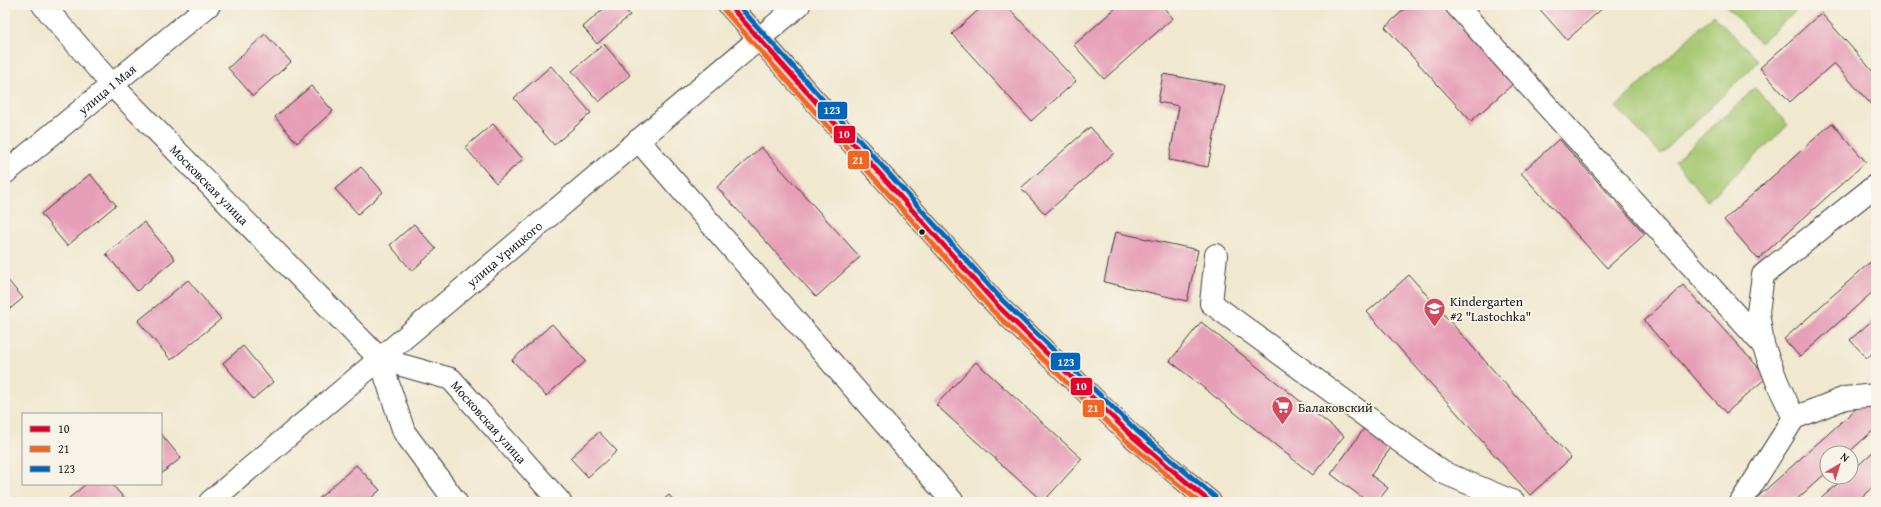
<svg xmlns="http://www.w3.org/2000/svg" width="1881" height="507" font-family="'Gentium Book Plus',serif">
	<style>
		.green { fill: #a5c871; stroke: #607246 }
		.building { fill: #e69fb7 }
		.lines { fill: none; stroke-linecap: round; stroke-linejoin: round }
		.minor-casing { stroke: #3c3b37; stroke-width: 24 }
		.major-casing { stroke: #3c3b37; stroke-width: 24 }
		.minor { stroke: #fff; stroke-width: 22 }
		.major { stroke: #f9be6d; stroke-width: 22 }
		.bus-1-casing { stroke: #f7f3e8; stroke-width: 8 }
		.bus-2-casing { stroke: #f7f3e8; stroke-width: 8 }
		.bus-3-casing { stroke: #f7f3e8; stroke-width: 8 }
		.bus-1 { stroke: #e4002b; stroke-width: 5 }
		.bus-2 { stroke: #f26522; stroke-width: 5 }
		.bus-3 { stroke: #0065bd; stroke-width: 5 }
		.bus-dot { fill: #1c1c1c; stroke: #f7f3e8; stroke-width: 1.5 }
		.labels { text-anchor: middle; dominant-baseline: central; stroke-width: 4; stroke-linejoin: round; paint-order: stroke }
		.street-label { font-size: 13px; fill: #1c1c1c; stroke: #f7f3e8 }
		.poi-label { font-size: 13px; fill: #1c1c1c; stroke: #f7f3e8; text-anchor: start }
		.line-badge { stroke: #f7f3e8; stroke-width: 1.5 }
		.badge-label { font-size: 11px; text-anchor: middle; font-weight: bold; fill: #fff }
	</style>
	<rect width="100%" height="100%" fill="#f7f3e8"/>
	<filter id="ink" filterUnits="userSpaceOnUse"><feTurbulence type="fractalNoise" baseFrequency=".025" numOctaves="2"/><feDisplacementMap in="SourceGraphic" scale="8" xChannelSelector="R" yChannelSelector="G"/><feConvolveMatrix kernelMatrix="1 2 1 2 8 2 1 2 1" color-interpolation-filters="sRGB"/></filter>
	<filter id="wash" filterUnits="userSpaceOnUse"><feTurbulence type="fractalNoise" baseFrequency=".012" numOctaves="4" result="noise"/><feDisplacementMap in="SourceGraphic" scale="16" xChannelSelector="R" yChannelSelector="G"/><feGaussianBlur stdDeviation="0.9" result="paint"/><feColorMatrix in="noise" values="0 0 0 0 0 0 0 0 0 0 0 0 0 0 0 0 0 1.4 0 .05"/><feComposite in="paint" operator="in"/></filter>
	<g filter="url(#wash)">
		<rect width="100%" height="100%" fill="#f0e8cf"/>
		<g class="green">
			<path d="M1726 5H1798L1796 11 1760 43Z"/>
			<path d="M1713 15 1759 61 1661 154 1616 107Z"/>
			<path d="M1755 88 1788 125 1707 201 1675 161Z"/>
		</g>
		<g id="blocks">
			<g class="building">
				<path d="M608 5H621L630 15 597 44 583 27Z"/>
				<path d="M984 5H1006L1076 81 1031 121 952 34Z"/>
				<path d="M1119 5H1161L1173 18 1104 79 1074 45Z"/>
				<path d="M1409 5H1441L1513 84 1471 121 1385 27Z"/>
				<path d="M1536 5H1606L1567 40Z"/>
				<path d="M1821 13 1876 75V110L1834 63 1790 102 1760 68Z"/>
				<path d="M265 34 291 62 253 96 228 68Z"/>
				<path d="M604 44 630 75 599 102 572 71Z"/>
				<path d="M551 66 591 113 554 145 514 98Z"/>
				<path d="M1163 74 1224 85 1208 167 1169 160 1179 106 1158 102Z"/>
				<path d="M311 86 333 111 297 143 275 117Z"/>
				<path d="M1832 123 1866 162 1758 259 1724 220Z"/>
				<path d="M493 124 523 159 496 183 465 147Z"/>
				<path d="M1090 127 1114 153 1045 214 1021 188Z"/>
				<path d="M1559 139 1645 234 1607 268 1521 173Z"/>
				<path d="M761 147 860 257 816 297 717 187Z"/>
				<path d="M361 167 383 192 358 214 335 189Z"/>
				<path d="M90 174 116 205 67 246 41 214Z"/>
				<path d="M144 222 175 259 137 291 106 254Z"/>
				<path d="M414 224 436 249 412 271 390 245Z"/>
				<path d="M1115 232 1198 250 1187 301 1104 282Z"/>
				<path d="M1876 257V289L1800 357 1784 339Z"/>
				<path d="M1409 275 1571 458 1530 495 1367 312Z"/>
				<path d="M5 277 23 298 5 313Z"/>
				<path d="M188 280 221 319 171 360 138 321Z"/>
				<path d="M1683 285 1767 377 1726 413 1644 321Z"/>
				<path d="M1876 317V350L1867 358 1850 340Z"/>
				<path d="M1201 322 1344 436 1313 475 1170 361Z"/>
				<path d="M552 324 586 361 546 396 512 360Z"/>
				<path d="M243 346 273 382 253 399 223 363Z"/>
				<path d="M976 362 1082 459 1043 502 936 405Z"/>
				<path d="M1867 399 1875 407 1876 406V428L1848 453H1827V472L1794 502H1752Z"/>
				<path d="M1366 426 1393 445 1371 475 1388 488 1377 502H1368L1331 474Z"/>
				<path d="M599 432 617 451 588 477 570 458Z"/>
				<path d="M161 434 181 458 161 474Z"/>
				<path d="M1876 449V484L1856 502H1817L1845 477H1851V472Z"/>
				<path d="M356 465 380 490 367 502H315Z"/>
				<path d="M86 484H112L127 502H70L68 499Z"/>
				<path d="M669 495 675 502H661Z"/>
			</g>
		</g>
	</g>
	<g filter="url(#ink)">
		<use href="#blocks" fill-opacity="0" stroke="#3c3b37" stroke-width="1"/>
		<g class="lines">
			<defs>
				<g id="minor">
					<path id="s1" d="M43 5 112 85 380 359 404 432 456 502"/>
					<path d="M1456 5 1763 345 1778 384 1794 418"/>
					<path d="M638 140 953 502"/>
					<path id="s2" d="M5 173 209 5"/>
					<path d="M1216 255 1211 303 1442 472 1514 502"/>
					<path d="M1763 345 1758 312 1763 275 1876 185"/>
					<path id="s3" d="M380 359 451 379 560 502"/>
					<path id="s4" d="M210 502 799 5"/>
					<path d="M1741 502 1794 418 1845 398 1876 395"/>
				</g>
				<path id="major" d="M729 5 997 305 1132 436 1210 502"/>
			</defs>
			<use href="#minor" class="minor-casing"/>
			<use href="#major" class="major-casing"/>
			<use href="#minor" class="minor"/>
			<use href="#major" class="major"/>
			<defs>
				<path id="bus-1" d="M729 5 997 305 1132 436 1210 502"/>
				<path id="bus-2" d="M724 10 992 310 1127 441 1199 502"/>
				<path id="bus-3" d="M738 5 1002 300 1137 431 1215 497"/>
			</defs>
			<use href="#bus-1" class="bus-1-casing"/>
			<use href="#bus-2" class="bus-2-casing"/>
			<use href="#bus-3" class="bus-3-casing"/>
			<use href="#bus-1" class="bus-1"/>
			<use href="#bus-2" class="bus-2"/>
			<use href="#bus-3" class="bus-3"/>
		</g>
	</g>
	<defs>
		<symbol id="school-pin" viewBox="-11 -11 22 30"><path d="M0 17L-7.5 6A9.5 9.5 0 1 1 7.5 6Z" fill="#d1495b" stroke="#f7f3e8"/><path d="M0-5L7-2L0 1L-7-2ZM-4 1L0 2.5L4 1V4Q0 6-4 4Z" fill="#fff"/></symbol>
		<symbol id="supermarket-pin" viewBox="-11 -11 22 30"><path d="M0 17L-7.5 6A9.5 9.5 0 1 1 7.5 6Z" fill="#d1495b" stroke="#f7f3e8"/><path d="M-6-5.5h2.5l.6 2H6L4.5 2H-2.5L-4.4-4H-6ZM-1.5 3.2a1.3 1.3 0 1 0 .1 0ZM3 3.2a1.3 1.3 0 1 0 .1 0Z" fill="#fff"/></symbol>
	</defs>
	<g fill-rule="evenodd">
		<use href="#school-pin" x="1422" y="296" width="25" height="34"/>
		<use href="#supermarket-pin" x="1270" y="394" width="25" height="34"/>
	</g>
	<circle class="bus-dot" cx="922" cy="232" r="3.5"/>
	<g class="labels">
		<g class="street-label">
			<text stroke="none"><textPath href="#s2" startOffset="132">улица 1 Мая</textPath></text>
			<text stroke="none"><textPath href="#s1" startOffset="245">Московская улица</textPath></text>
			<text stroke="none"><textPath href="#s4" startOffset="385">улица Урицкого</textPath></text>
			<text stroke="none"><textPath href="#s3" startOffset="131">Московская улица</textPath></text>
		</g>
		<g class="poi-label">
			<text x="1450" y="301">Kindergarten<tspan x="1450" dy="15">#2 "Lastochka"</tspan></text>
			<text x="1298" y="407">Балаковский</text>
		</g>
	</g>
	<g class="line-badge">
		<rect x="817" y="101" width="31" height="19" rx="4" fill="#0065bd"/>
		<rect x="833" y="125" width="23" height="19" rx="4" fill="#e4002b"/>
		<rect x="847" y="150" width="23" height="20" rx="4" fill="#f26522"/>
		<rect x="1050" y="352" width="31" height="19" rx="4" fill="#0065bd"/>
		<rect x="1070" y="377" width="23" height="19" rx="4" fill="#e4002b"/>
		<rect x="1082" y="399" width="23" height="19" rx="4" fill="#f26522"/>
	</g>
	<g class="badge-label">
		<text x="832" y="114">123</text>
		<text x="844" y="138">10</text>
		<text x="858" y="164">21</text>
		<text x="1066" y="366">123</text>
		<text x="1081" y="390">10</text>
		<text x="1093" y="412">21</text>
	</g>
	<rect width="1881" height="507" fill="none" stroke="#f7f3e8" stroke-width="20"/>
	<rect x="22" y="413" width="140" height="72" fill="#f7f3e8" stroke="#9f9d96"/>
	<rect x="30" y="426" width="20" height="6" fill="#e4002b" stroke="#9f9d96"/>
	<text x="58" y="433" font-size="12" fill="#1c1c1c">10</text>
	<rect x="30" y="446" width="20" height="6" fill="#f26522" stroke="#9f9d96"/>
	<text x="58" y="453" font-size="12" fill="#1c1c1c">21</text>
	<rect x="30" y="466" width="20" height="6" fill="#0065bd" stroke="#9f9d96"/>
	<text x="58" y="473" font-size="12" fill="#1c1c1c">123</text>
	<g transform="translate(1839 465) rotate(38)"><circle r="19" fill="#f7f3e8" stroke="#9f9d96"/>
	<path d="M0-3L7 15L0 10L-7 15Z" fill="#d1495b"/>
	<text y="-6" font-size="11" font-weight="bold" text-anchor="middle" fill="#1c1c1c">N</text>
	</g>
</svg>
